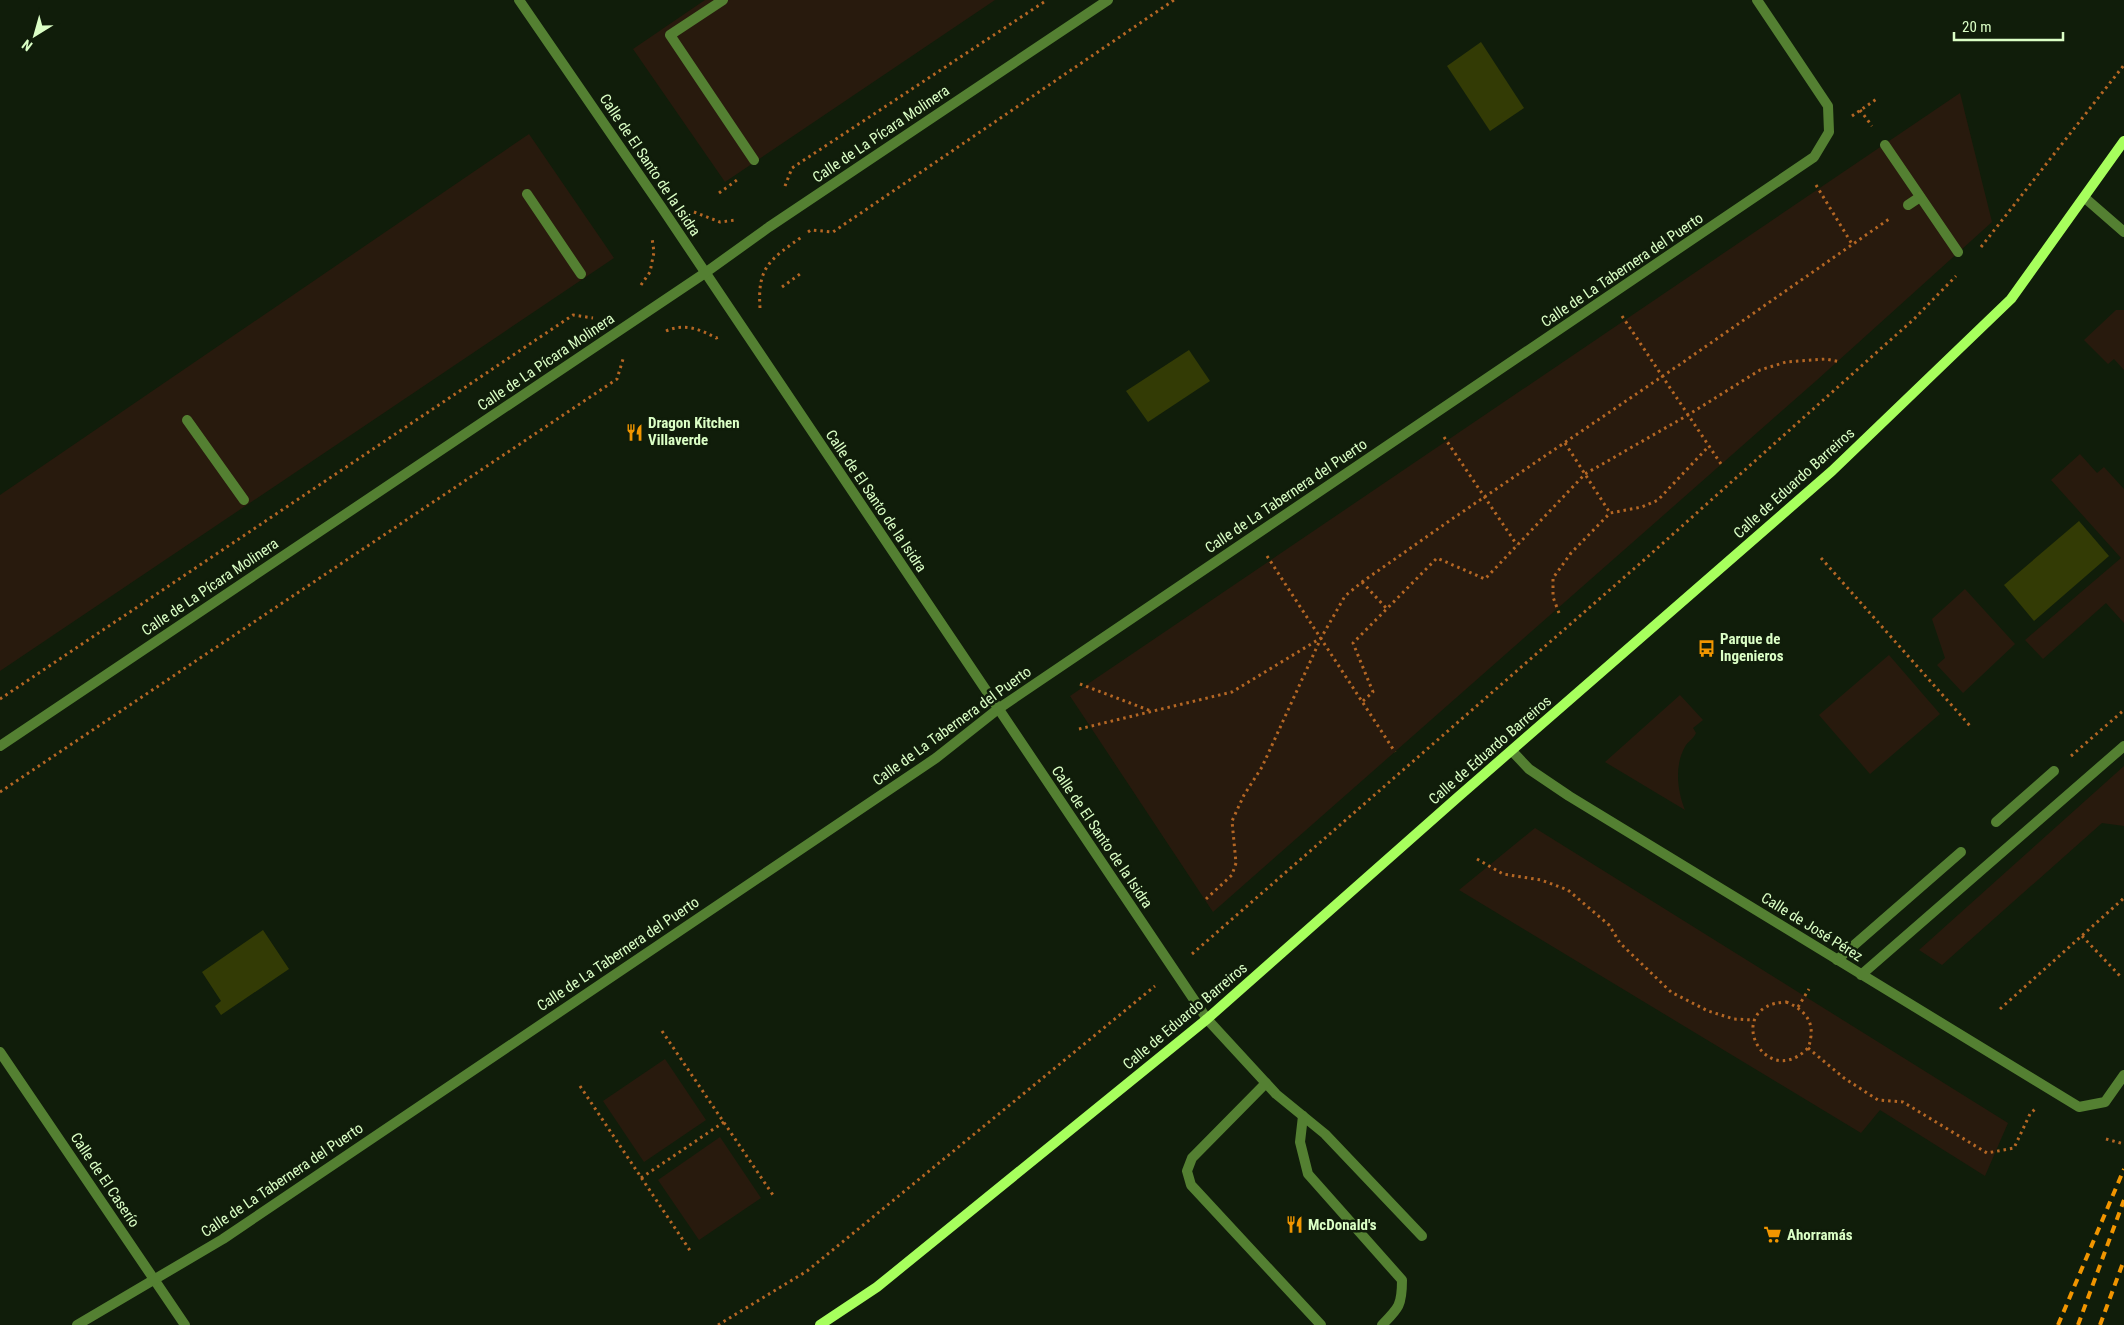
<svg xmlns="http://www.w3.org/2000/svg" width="2124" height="1325" font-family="'Roboto Condensed',sans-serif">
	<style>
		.green { fill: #281a0d }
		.water { fill: #333b05 }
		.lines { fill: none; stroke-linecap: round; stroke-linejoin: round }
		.path { stroke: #b56724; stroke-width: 3; stroke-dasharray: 2.5 4; stroke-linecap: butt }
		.lane { stroke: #548032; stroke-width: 10 }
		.street { stroke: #548032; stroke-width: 10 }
		.secondary { stroke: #a7ff5d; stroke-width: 10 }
		.rail { stroke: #f19500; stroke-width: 4; stroke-dasharray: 8 6; stroke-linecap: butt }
		.labels { text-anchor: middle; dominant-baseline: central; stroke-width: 5; stroke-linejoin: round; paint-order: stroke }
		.street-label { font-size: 15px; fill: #dbffc6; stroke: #101d0a }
		.poi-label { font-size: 15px; font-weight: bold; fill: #dbffc6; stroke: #101d0a; text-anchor: start }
	</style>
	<rect width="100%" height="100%" fill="#101d0a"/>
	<g class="green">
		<path d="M705 0H995L725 182 633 49Z"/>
		<path d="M1960 93 1992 222 1817 380 1213 912 1070 696Z"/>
		<path d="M529 134 614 258 0 671V495Z"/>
		<path d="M2116 310H2124V370L2114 359 2108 364 2084 340Z"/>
		<path d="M2080 454 2097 473 2104 467 2124 489V623L2106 603 2043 659 2025 640 2121 558 2051 480Z"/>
		<path d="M1965 589 2015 644 1963 693 1937 665 1945 658 1932 619Z"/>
		<path d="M1889 655 1940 714 1870 774 1819 715Z"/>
		<path d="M1680 695 1703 720 1693 728 1696 733C1694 738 1689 741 1686 745 1674 764 1677 790 1685 810L1605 762Z"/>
		<path d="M2124 766V826L2102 823 1942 965 1919 950Z"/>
		<path d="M1535 828 2008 1123 1985 1176 1880 1110 1861 1133 1459 890Z"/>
		<path d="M665 1059 706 1120 644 1162 603 1101Z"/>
		<path d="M720 1137 761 1198 699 1240 658 1180Z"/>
	</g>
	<g class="water">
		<path d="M1481 42 1524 108 1490 131 1447 66Z"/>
		<path d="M1189 350 1210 381 1148 422 1126 391Z"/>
		<path d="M2079 521 2109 556 2034 621 2004 585Z"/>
		<path d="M263 930 289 969 221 1015 215 1006 221 1001 202 972Z"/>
	</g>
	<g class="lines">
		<g class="path">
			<path d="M1860 110 1872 126"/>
			<path d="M1852 116 1878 98"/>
			<path d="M1816 185 1852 244"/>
			<path d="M785 186 792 168 1047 0"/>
			<path d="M719 193 737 180"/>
			<path d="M694 212 720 222 736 220"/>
			<path d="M808 232 811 230 833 232 1174 0"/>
			<path d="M1981 247 2124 65"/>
			<path d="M641 285 650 272 654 252 652 238"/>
			<path d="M782 287 800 274"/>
			<path d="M760 308C757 266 771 259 803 236"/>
			<path d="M1622 316 1723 467"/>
			<path d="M666 331C684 323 700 329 716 338L719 337"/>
			<path d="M1444 437 1517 545"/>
			<path d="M1565 443 1610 513"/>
			<path d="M1267 556 1395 752"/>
			<path d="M1821 558 1971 727"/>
			<path d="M1362 582 1387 609"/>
			<path d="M1559 613 1553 597V578L1571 553 1610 513 1642 507 1658 500 1709 446"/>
			<path d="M1080 684 1151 711"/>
			<path d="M0 699 573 315 593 318"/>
			<path d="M1363 701 1373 692 1353 643 1437 558 1485 579 1585 474 1688 415 1760 370 1786 362 1826 359 1841 362"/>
			<path d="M1079 729 1232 692 1321 638"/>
			<path d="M2071 756 2124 710"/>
			<path d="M0 792 617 379 623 359"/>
			<path d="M1477 859 1503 874 1541 880 1568 890 1609 925 1620 943 1671 992 1708 1011 1734 1019 1754 1020"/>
			<path d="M1206 899 1232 875 1236 863 1232 821 1244 795 1262 767 1321 638 1345 596 1362 582 1452 519 1682 363 1889 219"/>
			<path d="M2082 936 2121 977"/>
			<path d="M1192 954 1644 560 1914 319 1956 276"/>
			<path d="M1786 1002C1801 1008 1813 1018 1811 1036 1810 1041 1810 1046 1806 1050 1763 1090 1722 1005 1786 1002Z"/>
			<path d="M1798 1007 1809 989"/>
			<path d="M2000 1009 2124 898"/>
			<path d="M662 1031 773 1195"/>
			<path d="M1808 1048 1844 1078 1878 1100 1903 1102 1987 1153 2014 1148 2030 1114 2036 1108"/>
			<path d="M580 1086 691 1252"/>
			<path d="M2106 1139 2124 1144"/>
			<path d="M641 1178 724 1122"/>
			<path d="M718 1325 807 1271 1155 986"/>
		</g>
		<g class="lane">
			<path d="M1996 822 2054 771"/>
			<path d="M1837 960 1961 852"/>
			<path d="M1861 975 2124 746"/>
			<path d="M1207 1019 1276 1094 1325 1134 1422 1236"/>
			<path d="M1266 1083 1192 1158 1187 1171 1191 1185 1321 1325"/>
			<path d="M1303 1116 1300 1142 1308 1174 1402 1280C1402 1305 1399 1308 1382 1325"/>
		</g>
		<g class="street">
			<path d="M519 0 662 208 1207 1019"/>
			<path d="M723 0 670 35 754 160"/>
			<path d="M1885 145 1958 252"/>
			<path d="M527 194 581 274"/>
			<path d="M2085 198 2124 232"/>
			<path d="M1908 205 1920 197"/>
			<path d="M187 420 244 500"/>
			<path d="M0 746 705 273 769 227 1108 0"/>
			<path d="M1512 751 1529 769 1569 796 2079 1107 2105 1102 2124 1075"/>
			<path d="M0 1052 185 1325"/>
			<path d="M77 1325 223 1239 936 758 998 709 1814 157 1829 132 1828 106 1757 0"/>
		</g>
		<path class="secondary" d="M820 1325 877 1287 1207 1019 1458 797 1832 471 2011 299 2124 141"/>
		<g class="rail">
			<path d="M2058 1325 2124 1169"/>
			<path d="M2078 1325 2124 1200"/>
			<path d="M2100 1325 2124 1260"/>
		</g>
	</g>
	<defs>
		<symbol id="restaurant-bare" viewBox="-9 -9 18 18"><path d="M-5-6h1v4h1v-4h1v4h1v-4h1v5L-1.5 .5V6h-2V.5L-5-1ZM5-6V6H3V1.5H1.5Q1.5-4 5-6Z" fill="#f19500" stroke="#101d0a" stroke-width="2.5" paint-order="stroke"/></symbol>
		<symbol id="bus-bare" viewBox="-9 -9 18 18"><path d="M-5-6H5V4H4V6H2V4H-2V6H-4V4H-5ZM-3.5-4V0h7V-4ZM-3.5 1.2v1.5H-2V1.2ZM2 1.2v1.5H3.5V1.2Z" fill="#f19500" stroke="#101d0a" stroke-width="2.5" paint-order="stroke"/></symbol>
		<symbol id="supermarket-bare" viewBox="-9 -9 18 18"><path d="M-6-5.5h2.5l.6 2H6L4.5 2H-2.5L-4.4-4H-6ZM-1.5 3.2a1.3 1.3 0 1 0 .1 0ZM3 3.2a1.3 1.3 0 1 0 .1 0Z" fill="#f19500" stroke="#101d0a" stroke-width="2.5" paint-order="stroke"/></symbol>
	</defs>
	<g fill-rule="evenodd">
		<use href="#restaurant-bare" x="622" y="420" width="25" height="25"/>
		<use href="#bus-bare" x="1694" y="636" width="25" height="25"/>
		<use href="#restaurant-bare" x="1282" y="1212" width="25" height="25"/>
		<use href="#supermarket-bare" x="1760" y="1222" width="25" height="25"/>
	</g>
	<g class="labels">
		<g class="street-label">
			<text transform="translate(881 134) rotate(-34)">Calle de La Pícara Molinera</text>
			<text transform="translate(650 165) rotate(56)">Calle de El Santo de la Isidra</text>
			<text transform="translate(1622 270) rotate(-34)">Calle de La Tabernera del Puerto</text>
			<text transform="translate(546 362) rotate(-34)">Calle de La Pícara Molinera</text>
			<text transform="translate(1794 483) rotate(-42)">Calle de Eduardo Barreiros</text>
			<text transform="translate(1286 496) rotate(-34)">Calle de La Tabernera del Puerto</text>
			<text transform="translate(876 501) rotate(56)">Calle de El Santo de la Isidra</text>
			<text transform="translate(210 587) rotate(-34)">Calle de La Pícara Molinera</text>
			<text transform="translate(952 726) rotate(-36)">Calle de La Tabernera del Puerto</text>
			<text transform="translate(1490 750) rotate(-41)">Calle de Eduardo Barreiros</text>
			<text transform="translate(1102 837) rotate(56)">Calle de El Santo de la Isidra</text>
			<text transform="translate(1812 927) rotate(32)">Calle de José Pérez</text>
			<text transform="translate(618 954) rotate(-34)">Calle de La Tabernera del Puerto</text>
			<text transform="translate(1185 1016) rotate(-40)">Calle de Eduardo Barreiros</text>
			<text transform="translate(105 1180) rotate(56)">Calle de El Caserío</text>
			<text transform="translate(282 1180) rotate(-34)">Calle de La Tabernera del Puerto</text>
		</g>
		<g class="poi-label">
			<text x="648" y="423">Dragon Kitchen<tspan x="648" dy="17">Villaverde</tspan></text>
			<text x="1720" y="639">Parque de<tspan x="1720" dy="17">Ingenieros</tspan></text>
			<text x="1308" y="1225">McDonald's</text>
			<text x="1787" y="1235">Ahorramás</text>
		</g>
	</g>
	<g transform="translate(35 35) rotate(217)" stroke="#101d0a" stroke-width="4" paint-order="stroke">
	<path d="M0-4L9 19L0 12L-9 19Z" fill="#dbffc6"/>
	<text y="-8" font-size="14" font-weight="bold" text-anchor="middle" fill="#dbffc6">N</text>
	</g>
	<path d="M1954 32v8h109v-8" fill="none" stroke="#dbffc6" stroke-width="2.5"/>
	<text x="1962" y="32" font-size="15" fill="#dbffc6" stroke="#101d0a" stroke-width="4" paint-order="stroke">20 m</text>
</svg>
